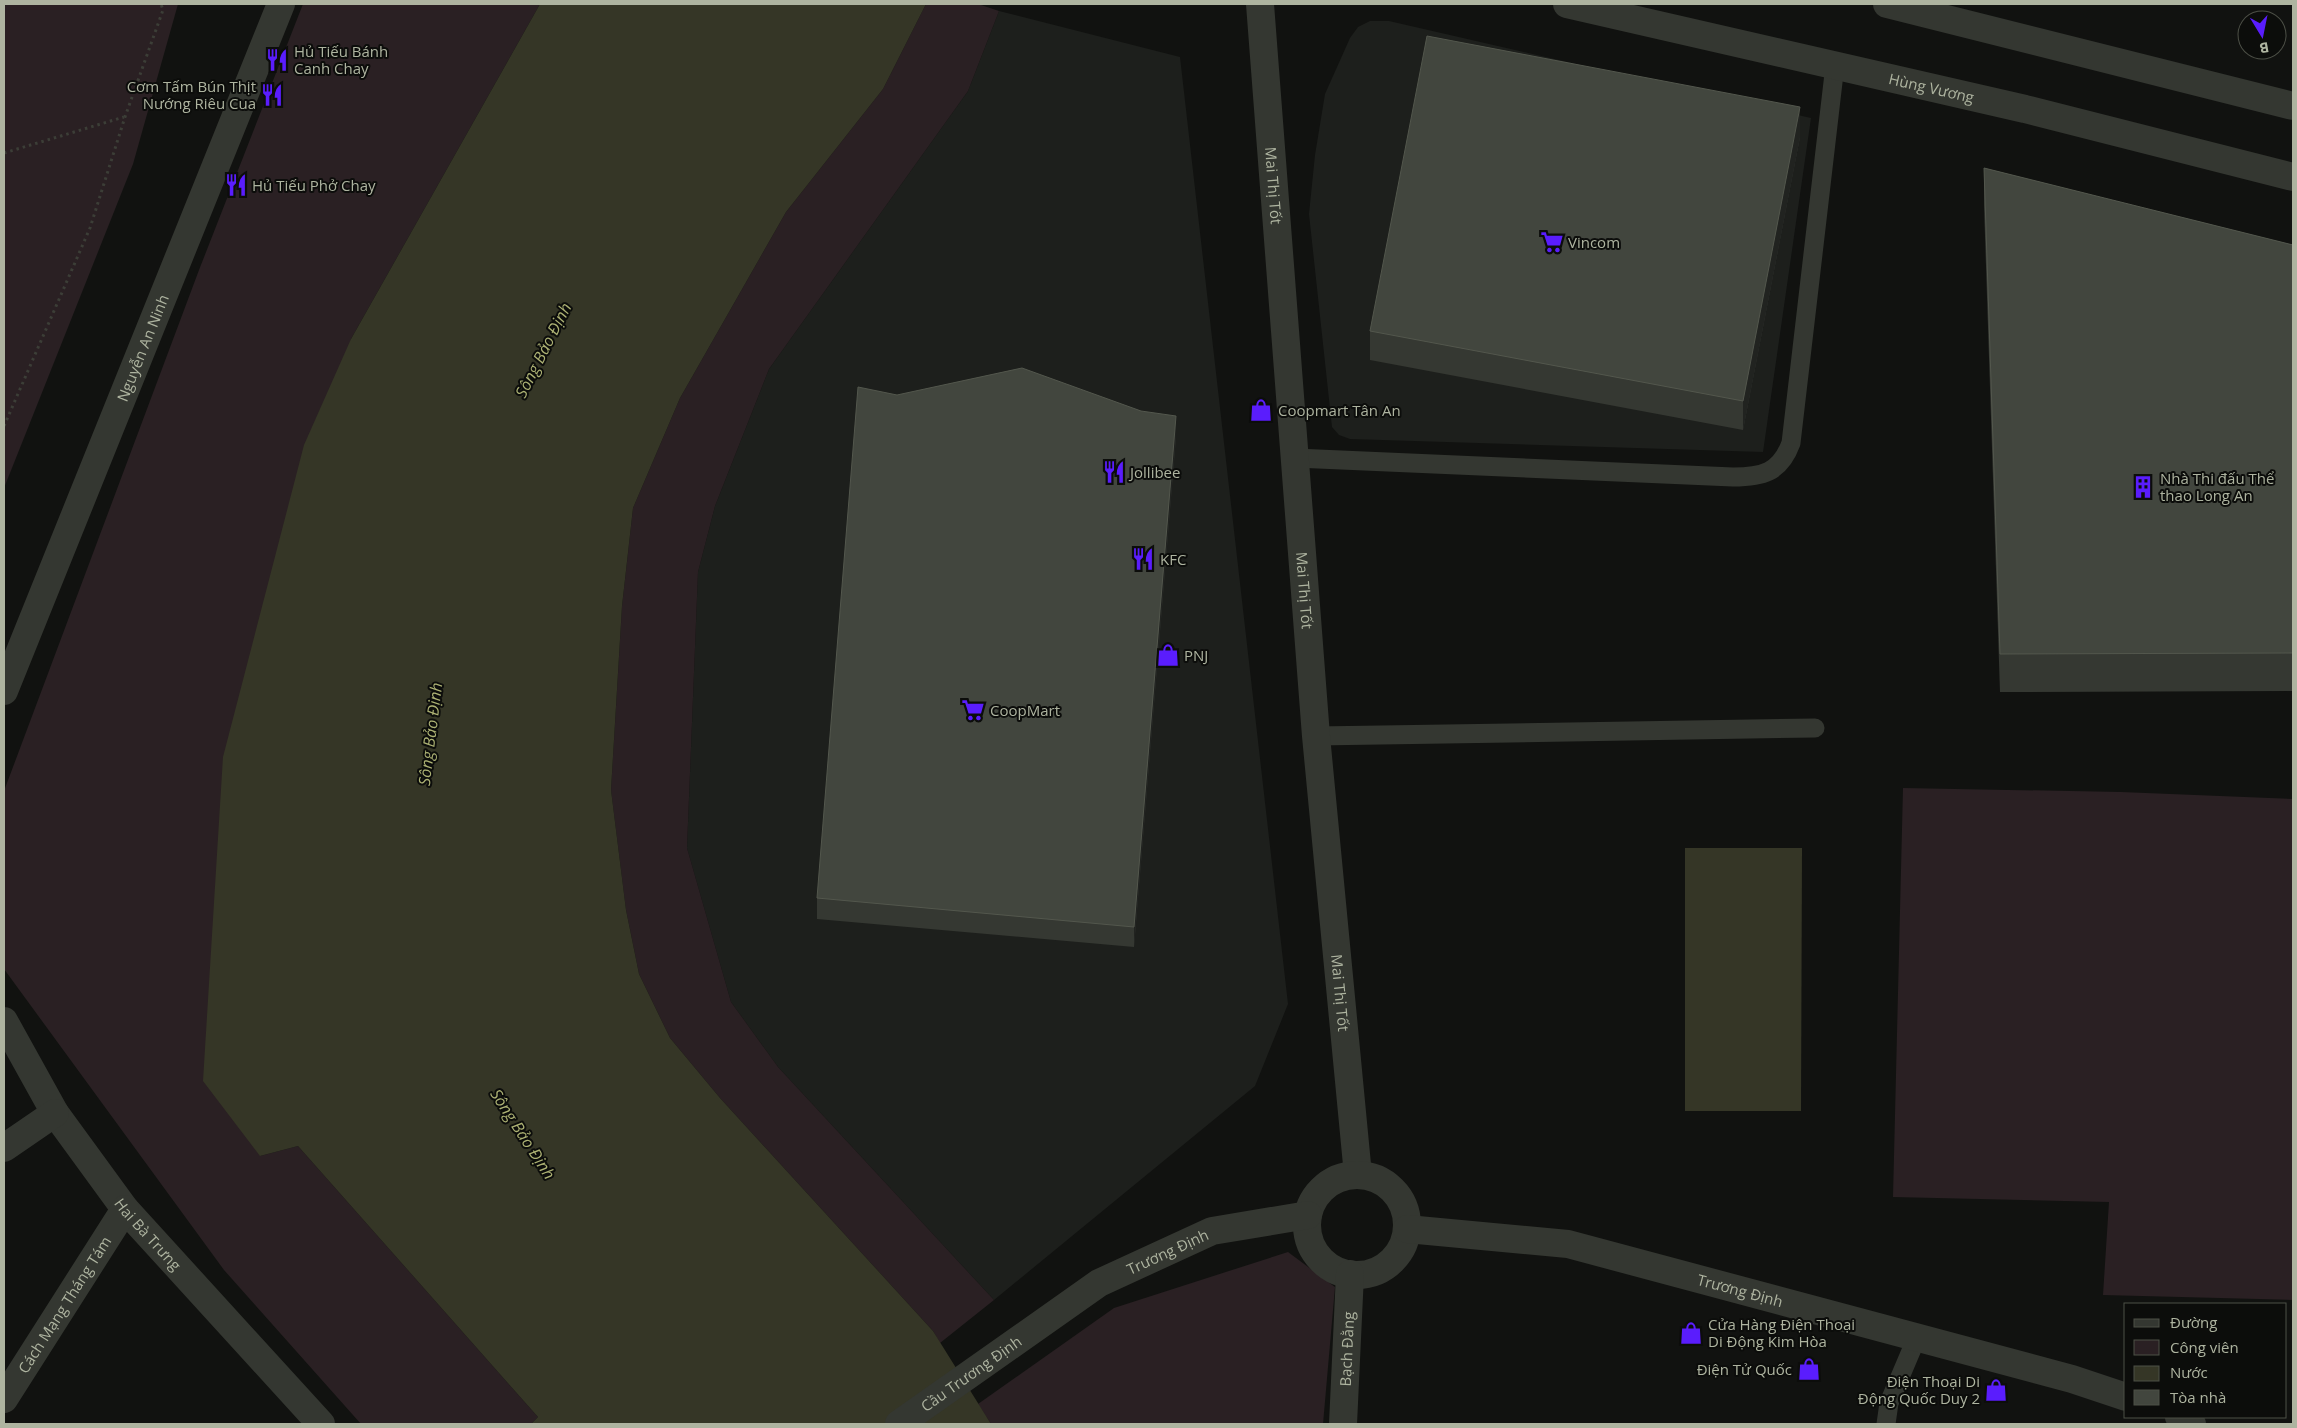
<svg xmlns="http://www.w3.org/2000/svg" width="2297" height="1428" font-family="'Open Sans',sans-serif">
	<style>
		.built { fill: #1d1f1c }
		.green { fill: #2a2023 }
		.water { fill: #353626 }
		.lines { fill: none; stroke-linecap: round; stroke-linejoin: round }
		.path { stroke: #3c3e37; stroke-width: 3; stroke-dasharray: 2.5 4; stroke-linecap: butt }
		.service { stroke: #343731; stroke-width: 19 }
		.tertiary { stroke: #343731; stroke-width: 28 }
		.wall { fill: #353832 }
		.shaded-wall { fill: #212320 }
		.building { fill: #42463e; stroke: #53574d }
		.labels { text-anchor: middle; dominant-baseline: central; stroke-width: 4; stroke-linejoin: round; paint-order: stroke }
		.poi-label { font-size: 15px; fill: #aeb4a0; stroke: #0c0d0b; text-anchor: start }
		.street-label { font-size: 15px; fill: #aeb4a0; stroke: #0c0d0b }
		.water-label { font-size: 16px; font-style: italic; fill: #adb274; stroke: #0c0d0b }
	</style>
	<rect width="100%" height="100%" fill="#111210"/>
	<g class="built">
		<path d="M999 11 1180 57 1288 1004 1255 1086 994 1300 778 1067 731 1002 687 848 698 572 715 506 769 369 968 91Z"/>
		<path d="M1370 21H1389L1811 118 1763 452 1350 439 1339 435 1332 427 1309 214 1315 155 1325 94 1350 38 1358 27Z"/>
	</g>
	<g class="green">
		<path d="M4 4H178L133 164 4 488Z"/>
		<path d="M303 4H540L351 339 260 1156 298 1146 538 1417 531 1424H361L224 1270 4 969V791L199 270Z"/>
		<path d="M926 4H978L999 11 968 91 769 369 715 506 698 572 687 848 731 1002 778 1067 994 1300 940 1343 933 1331 720 1098 670 1038 639 974 626 910 611 790 622 606 633 508 680 398 786 212 883 89Z"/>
		<path d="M1903 788 2121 792 2293 799V1300L2103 1295 2109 1202 1893 1197Z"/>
		<path d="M1288 1252 1335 1287 1323 1424H991L978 1404 1114 1308Z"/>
	</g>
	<g class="water">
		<path d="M540 4H926L883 89 786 212 680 398 633 508 622 606 611 790 626 910 639 974 670 1038 720 1098 933 1331 991 1424H531L538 1417 298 1146 260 1156 203 1081 223 757 304 445 351 339Z"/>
		<path d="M1685 848H1802L1801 1111H1685Z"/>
	</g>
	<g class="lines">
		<g class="path">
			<path d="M4 153 124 117"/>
			<path d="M4 426 90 228 125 117 163 10 161 4"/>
		</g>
		<g class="service">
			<path d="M1295 458 1733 477C1762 477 1780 473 1791 443L1835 65"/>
			<path d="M1316 736 1815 728"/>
			<path d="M1886 1424 1889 1403 1917 1337"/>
		</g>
		<g class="tertiary">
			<path id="s1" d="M1260 4 1316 736 1358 1175"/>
			<path id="s2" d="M1567 4 2025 109 2293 177"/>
			<path d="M1887 4 2293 106"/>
			<path id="s3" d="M4 691 281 4"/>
			<path id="s4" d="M4 1021 55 1113 125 1209 321 1424"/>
			<path d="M4 1148 55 1113"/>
			<circle cx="1357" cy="1225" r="50"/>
			<path id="s5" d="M1407 1229 1568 1244 2072 1379 2126 1397"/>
			<path id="s6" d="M4 1399 125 1209"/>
			<path d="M2179 1417 2192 1424"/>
			<path id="s7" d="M899 1424 1099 1283 1212 1231 1308 1215"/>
			<path id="s8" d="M1343 1424 1350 1274"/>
		</g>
	</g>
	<g class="wall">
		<path d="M1800 137 1743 430 1370 360V331Z"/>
		<path d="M1984 168 2293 245V691L2000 692 1984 206Z"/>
		<path d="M1176 437 1134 947 817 919V898Z"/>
	</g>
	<g class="shaded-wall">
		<path d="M1800 107V137L1743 430V401Z"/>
		<path d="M1176 416V437L1134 947V927Z"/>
	</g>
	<g class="building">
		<path d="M1427 36 1800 107 1743 401 1370 331Z"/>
		<path d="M1984 168 2293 245V653L2000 654Z"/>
		<path d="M1022 368 1141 411 1176 416 1134 927 817 898 858 387 897 395Z"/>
	</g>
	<defs>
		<symbol id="restaurant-bare" viewBox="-9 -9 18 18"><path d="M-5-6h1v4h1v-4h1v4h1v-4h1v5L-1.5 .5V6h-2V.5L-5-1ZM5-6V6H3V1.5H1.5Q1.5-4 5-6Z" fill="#5a1dfd" stroke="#0c0d0b" stroke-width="2.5" paint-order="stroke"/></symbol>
		<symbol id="supermarket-bare" viewBox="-9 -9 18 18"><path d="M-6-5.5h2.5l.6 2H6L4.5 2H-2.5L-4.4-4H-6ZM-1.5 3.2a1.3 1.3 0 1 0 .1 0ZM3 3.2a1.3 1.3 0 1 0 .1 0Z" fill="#5a1dfd" stroke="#0c0d0b" stroke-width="2.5" paint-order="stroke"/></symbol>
		<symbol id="shop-bare" viewBox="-9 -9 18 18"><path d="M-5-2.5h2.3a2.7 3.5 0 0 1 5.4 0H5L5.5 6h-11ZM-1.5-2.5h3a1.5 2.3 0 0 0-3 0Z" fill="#5a1dfd" stroke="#0c0d0b" stroke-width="2.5" paint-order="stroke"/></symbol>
		<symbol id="building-bare" viewBox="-9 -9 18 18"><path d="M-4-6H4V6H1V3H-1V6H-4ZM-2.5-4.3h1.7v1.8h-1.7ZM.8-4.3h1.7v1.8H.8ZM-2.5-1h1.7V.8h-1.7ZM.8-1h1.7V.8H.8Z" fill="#5a1dfd" stroke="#0c0d0b" stroke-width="2.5" paint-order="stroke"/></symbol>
	</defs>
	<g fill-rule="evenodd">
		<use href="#restaurant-bare" x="261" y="44" width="32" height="32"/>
		<use href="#restaurant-bare" x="256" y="79" width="32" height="32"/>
		<use href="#restaurant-bare" x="220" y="169" width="32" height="32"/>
		<use href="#supermarket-bare" x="1536" y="226" width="32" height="32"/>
		<use href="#shop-bare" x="1245" y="394" width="32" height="32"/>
		<use href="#restaurant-bare" x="1098" y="456" width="32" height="32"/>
		<use href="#building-bare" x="2127" y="471" width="32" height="32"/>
		<use href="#restaurant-bare" x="1127" y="543" width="32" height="32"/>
		<use href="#shop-bare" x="1152" y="639" width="32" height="32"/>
		<use href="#supermarket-bare" x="957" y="694" width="32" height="32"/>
		<use href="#shop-bare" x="1675" y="1317" width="32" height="32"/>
		<use href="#shop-bare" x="1793" y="1353" width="32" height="32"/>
		<use href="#shop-bare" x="1980" y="1374" width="32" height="32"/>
	</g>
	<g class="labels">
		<g class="poi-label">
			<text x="294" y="51">Hủ Tiếu Bánh<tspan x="294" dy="17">Canh Chay</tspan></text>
			<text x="256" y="86" text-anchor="end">Cơm Tấm Bún Thịt<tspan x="256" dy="17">Nướng Riêu Cua</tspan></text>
			<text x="252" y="185">Hủ Tiếu Phở Chay</text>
			<text x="1568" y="242">Vincom</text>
			<text x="1278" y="410">Coopmart Tân An</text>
			<text x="1130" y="472">Jollibee</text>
			<text x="2160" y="478">Nhà Thi đấu Thể<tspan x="2160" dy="17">thao Long An</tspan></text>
			<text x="1160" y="559">KFC</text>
			<text x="1184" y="655">PNJ</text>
			<text x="990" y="710">CoopMart</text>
			<text x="1708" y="1324">Cửa Hàng Điện Thoại<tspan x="1708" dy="17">Di Động Kim Hòa</tspan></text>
			<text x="1792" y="1369" text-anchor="end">Điện Tử Quốc</text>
			<text x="1980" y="1381" text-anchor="end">Điện Thoại Di<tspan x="1980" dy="17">Động Quốc Duy 2</tspan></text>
		</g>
		<g class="street-label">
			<text stroke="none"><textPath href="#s2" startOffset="374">Hùng Vương</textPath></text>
			<text stroke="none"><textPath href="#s1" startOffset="182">Mai Thị Tốt</textPath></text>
			<text stroke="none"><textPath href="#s3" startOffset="370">Nguyễn An Ninh</textPath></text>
			<text stroke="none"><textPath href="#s1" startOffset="588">Mai Thị Tốt</textPath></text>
			<text stroke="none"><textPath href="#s1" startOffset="992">Mai Thị Tốt</textPath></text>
			<text stroke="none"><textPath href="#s4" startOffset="258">Hai Bà Trưng</textPath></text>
			<text stroke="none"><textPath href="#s7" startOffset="320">Trương Định</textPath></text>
			<text stroke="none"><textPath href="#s5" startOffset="340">Trương Định</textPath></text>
			<text stroke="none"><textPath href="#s6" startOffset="112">Cách Mạng Tháng Tám</textPath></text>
			<text stroke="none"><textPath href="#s8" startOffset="75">Bạch Đằng</textPath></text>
			<text stroke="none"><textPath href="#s7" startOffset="88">Cầu Trương Định</textPath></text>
		</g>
		<g class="water-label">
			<text transform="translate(543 350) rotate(-63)">Sông Bảo Định</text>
			<text transform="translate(430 734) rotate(-83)">Sông Bảo Định</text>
			<text transform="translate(523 1134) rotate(57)">Sông Bảo Định</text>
		</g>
	</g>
	<rect width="2297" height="1428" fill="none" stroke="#aeb4a0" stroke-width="10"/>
	<rect x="2124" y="1303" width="162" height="115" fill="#0c0d0b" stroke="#4d5047"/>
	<rect x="2134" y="1319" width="25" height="8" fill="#343731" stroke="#4d5047"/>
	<text x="2170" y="1328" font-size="15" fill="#aeb4a0">Đường</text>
	<rect x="2134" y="1340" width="25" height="15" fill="#2a2023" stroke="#4d5047"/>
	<text x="2170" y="1353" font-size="15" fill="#aeb4a0">Công viên</text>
	<rect x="2134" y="1366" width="25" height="15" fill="#353626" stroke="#4d5047"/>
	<text x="2170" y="1378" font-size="15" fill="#aeb4a0">Nước</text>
	<rect x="2134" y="1390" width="25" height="15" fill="#42463e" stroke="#4d5047"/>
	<text x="2170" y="1403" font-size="15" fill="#aeb4a0">Tòa nhà</text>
	<g transform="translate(2262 35) rotate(170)"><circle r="24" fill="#0c0d0b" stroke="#4d5047"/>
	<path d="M0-4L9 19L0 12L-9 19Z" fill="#5a1dfd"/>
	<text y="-8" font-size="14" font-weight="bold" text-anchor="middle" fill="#aeb4a0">B</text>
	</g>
</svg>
